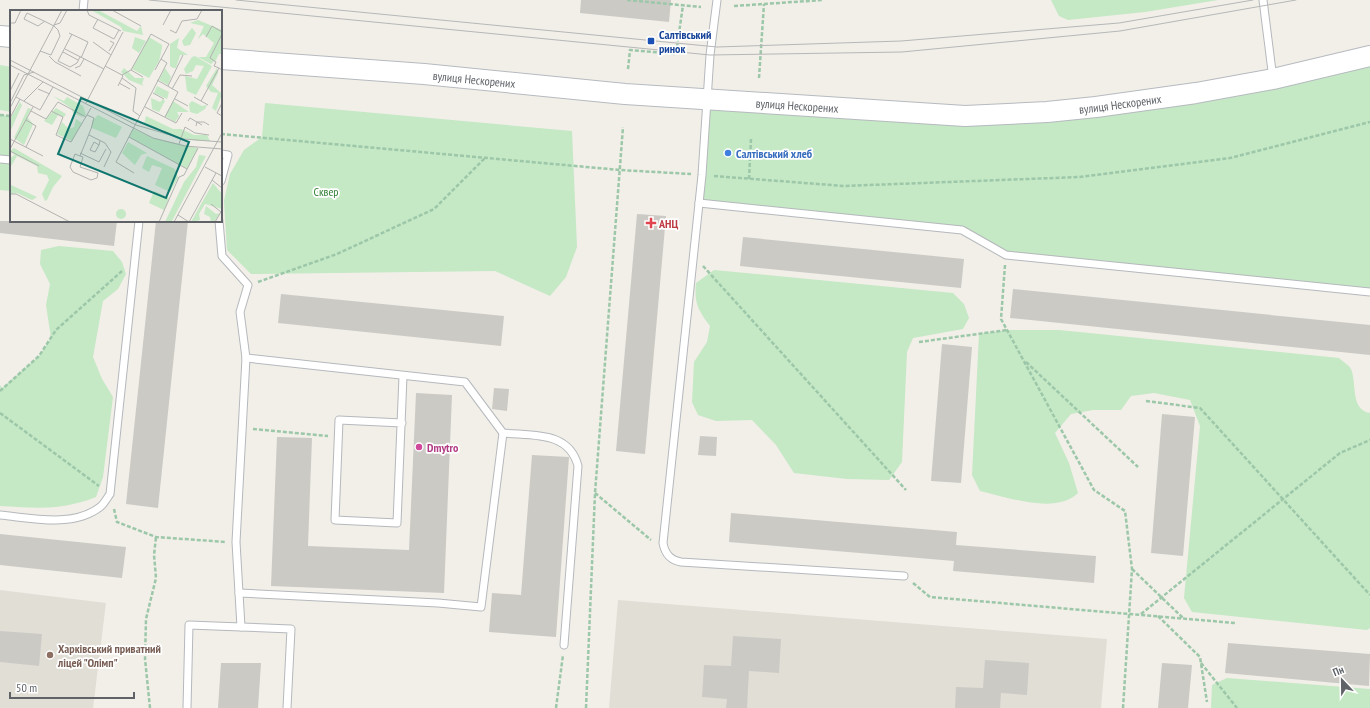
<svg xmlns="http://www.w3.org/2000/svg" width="1370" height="708" font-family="'PT Sans Narrow',sans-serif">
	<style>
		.education { fill: #e1ded6 }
		.green { fill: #c5e8c5 }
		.building { fill: #cccac5 }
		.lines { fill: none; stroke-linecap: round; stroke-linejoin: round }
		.lane-casing { stroke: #b5b8bc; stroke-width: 9 }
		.secondary-casing { stroke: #b6babf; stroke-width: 22 }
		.path { stroke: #9cc7a9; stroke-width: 2.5; stroke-dasharray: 4 2; stroke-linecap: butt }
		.lane { stroke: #fff; stroke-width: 7 }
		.secondary { stroke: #fff; stroke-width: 20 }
		.tram { stroke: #b6b7b8; stroke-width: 1 }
		.transit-dot { fill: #1a4fb4; stroke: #fff; stroke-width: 1.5 }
		.shop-dot { fill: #3f7fe0; stroke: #fff; stroke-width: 1.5 }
		.health-dot { fill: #e0444e; stroke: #fff; stroke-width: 1.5 }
		.hotel-dot { fill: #d1479c; stroke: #fff; stroke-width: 1.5 }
		.education-dot { fill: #8d6e63; stroke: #fff; stroke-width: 1.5 }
		.labels { text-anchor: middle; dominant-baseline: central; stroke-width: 3.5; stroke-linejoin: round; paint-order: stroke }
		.transit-label { font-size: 12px; font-weight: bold; fill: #164399; stroke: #fff; text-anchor: start }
		.street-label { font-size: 12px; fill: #5f6368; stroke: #fff }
		.shop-label { font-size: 12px; font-weight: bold; fill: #366cbe; stroke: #fff; text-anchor: start }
		.park-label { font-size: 12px; fill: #348238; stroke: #fff }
		.health-label { font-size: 12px; font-weight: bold; fill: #be3a42; stroke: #fff; text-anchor: start }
		.hotel-label { font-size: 12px; font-weight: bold; fill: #b23c85; stroke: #fff; text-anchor: start }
		.education-label { font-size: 12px; font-weight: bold; fill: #785e54; stroke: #fff; text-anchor: start }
		.inset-road { fill: none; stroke: #b3b3b1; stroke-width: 1 }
		.view { fill: #0f766e; fill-opacity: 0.15; stroke: #0f766e; stroke-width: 2 }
		.inset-edge { fill: none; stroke: #5f6368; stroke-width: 2 }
	</style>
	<rect width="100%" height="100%" fill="#f1efe8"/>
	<g class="education">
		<path d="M0 590 106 603 93 708H0Z"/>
		<path d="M618 600 1107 639 1101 708H609Z"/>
	</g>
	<g class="green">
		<path d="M1051 0H1218L1145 12 1068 20 1059 16Z"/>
		<path d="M1370 56V292L1006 255 962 230 699 203 708 99 998 115Z"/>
		<path d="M0 65 11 67V112L0 110Z"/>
		<path d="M265 103 572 131 577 247 566 277 550 296 495 271 251 274 227 250 224 201 230 174 244 150 262 137Z"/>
		<path d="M0 115 11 116V191L0 190Z"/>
		<path d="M59 246 113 251 122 262 126 274 118 289 103 301 93 357 102 379 113 397 103 477 96 497C60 511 38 508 0 506V385L2 388 39 356 51 338 46 305 50 284 40 264 41 250Z"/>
		<path d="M714 270 953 293 964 304 969 318 963 329 913 338 907 352 902 462 889 480 847 479 794 473 776 445 752 420 716 421 698 415 692 402 694 362 707 342 710 326C698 310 694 303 696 283Z"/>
		<path d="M1007 330H1059L1339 358C1342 361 1349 365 1351 369 1357 383 1350 410 1370 413V628L1367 630 1192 612 1184 598 1200 426 1190 400 1154 393 1131 396 1121 410H1093L1071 414 1055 433 1069 463 1078 493C1056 515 1007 497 980 491L972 475 979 334Z"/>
		<path d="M1227 678 1370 689V708H1211L1212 685Z"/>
	</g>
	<g class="building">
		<path d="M581 0H671L669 22 580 13Z"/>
		<path d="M637 214 666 216 645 454 616 451Z"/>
		<path d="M0 221H117L114 246 0 233Z"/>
		<path d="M156 221H188L158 508 126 504Z"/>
		<path d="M743 237 964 259 961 288 740 266Z"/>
		<path d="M1013 289 1370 325V355L1010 318Z"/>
		<path d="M281 294 504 316 501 346 278 323Z"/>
		<path d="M942 344 972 347 961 483 931 481Z"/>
		<path d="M494 388 509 389 507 411 492 409Z"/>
		<path d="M416 393 452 395 444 593 271 586 277 437 312 438 308 546 409 550Z"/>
		<path d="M1162 414 1195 417 1183 556 1151 553Z"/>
		<path d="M700 436 717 437 716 456 698 455Z"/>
		<path d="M532 455 569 457 556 637 489 632 492 593 521 595Z"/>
		<path d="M731 513 957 532 956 545 1096 556 1094 583 953 571 954 561 729 542Z"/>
		<path d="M0 534 126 547 122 578 0 565Z"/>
		<path d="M0 631 42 634 39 666 0 662Z"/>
		<path d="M733 636 781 639 779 673 749 671 747 708H726L727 699 702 697 704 665 731 666Z"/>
		<path d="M1228 643 1370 654 1369 686 1225 673Z"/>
		<path d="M985 660 1029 663 1027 695 1001 693 1000 708H955L956 687 983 688Z"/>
		<path d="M221 663H261L258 708H218Z"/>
		<path d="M1162 663 1192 665 1188 708H1158Z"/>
	</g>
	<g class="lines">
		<defs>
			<g id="lane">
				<path d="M717 0 710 55 702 175 663 543C665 554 670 560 681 562L904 576"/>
				<path d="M1263 0 1273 79"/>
				<path d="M83 11 84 0"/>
				<path d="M221 154 228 155 221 181"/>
				<path d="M0 159 11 160"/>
				<path d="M699 203 962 230 1006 255 1370 292"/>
				<path d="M246 358 465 382 503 433C533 436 569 431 578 466L564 645"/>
				<path d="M402 423 339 420 335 520 397 523 403 376"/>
				<path d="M0 515C32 518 73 528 100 507 104 504 107 498 110 494L139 221"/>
				<path d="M239 593 438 603 481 607 503 433"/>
				<path d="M241 627 291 629 287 708"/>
				<path d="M187 708 189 625 241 627 236 542 246 358 240 312 248 285 222 256 219 221"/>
			</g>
			<g id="secondary">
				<path d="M0 36 11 37"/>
				<path id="s1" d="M221 59 424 74 625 94 965 116 1047 112 1096 107 1196 93 1273 79 1370 56"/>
			</g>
		</defs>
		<use href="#lane" class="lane-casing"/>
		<use href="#secondary" class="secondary-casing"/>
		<g class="path">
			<path d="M627 0 701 7"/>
			<path d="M734 6 823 0"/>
			<path d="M628 69 630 50 676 54 683 5"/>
			<path d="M759 78 764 4"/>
			<path d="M0 115 11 116"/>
			<path d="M221 134 620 170 691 174"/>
			<path d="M714 176 844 186 1079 177 1230 158 1370 122"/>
			<path d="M749 179 751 139"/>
			<path d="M1005 265 1001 319 1094 490 1125 511 1132 569 1123 708"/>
			<path d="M703 266 906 490"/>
			<path d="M258 282 337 254 434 209 486 157"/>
			<path d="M919 342 1007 330"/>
			<path d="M1026 362 1138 467"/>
			<path d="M0 391 39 356 56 330 122 271"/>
			<path d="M1146 401 1200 408 1370 595"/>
			<path d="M0 413 99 486"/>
			<path d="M253 429 328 436"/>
			<path d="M595 493 651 540"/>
			<path d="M114 509 117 522 156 537 226 542"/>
			<path d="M1132 569 1183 618"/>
			<path d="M913 583 930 597 1235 623"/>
			<path d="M1141 614 1340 453 1370 440"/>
			<path d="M1158 616 1200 657 1207 702"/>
			<path d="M1201 663 1237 708"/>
			<path d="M150 708 145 659 146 619 156 578 154 555 156 537"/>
			<path d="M556 708 563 655"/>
			<path d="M586 708 595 493 623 127"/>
		</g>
		<use href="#lane" class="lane"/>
		<use href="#secondary" class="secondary"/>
		<g class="tram">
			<path d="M149 0 710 55 902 52 1120 31 1296 0"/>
			<path d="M236 0 717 47 901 41 1119 23 1253 0"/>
		</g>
	</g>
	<rect class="transit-dot" x="647" y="37" width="8" height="8" rx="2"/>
	<circle class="shop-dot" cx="728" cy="153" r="4"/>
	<path class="health-dot" d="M649 217h4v4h4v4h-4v4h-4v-4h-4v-4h4z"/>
	<circle class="hotel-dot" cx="419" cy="447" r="4"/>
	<circle class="education-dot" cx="50" cy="655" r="4"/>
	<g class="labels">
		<g class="transit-label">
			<text x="659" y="34">Салтівський<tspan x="659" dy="14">ринок</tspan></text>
		</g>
		<g class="street-label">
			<text stroke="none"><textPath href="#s1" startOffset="254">вулиця Нескорених</textPath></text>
			<text stroke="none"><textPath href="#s1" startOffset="902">вулиця Нескорених</textPath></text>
			<text stroke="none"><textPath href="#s1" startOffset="578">вулиця Нескорених</textPath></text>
		</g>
		<g class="shop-label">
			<text x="736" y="153">Салтівський хлеб</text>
		</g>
		<g class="park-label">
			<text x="326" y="191">Сквер</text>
		</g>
		<g class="health-label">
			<text x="659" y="223">АНЦ</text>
		</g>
		<g class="hotel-label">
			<text x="427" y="447">Dmytro</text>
		</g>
		<g class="education-label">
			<text x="58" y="648">Харківський приватний<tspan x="58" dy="14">ліцей "Олімп"</tspan></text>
		</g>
	</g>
	<g transform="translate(10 10)">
		<rect width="212" height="212" fill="#f1efe8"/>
		<path d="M81 0H88L127 21 131 16 133 25 113 21 111 17ZM188 10 212 20V44H209L206 50 201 54 188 47H196L204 33 193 24 188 29 194 16 180 13ZM182 18 186 23 180 35 174 36 172 31ZM125 27 136 31 129 43 122 38ZM139 27 152 35V38L149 51 139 68 122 59ZM169 28 167 38 178 45H170L166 58H163L160 56V34ZM185 46 202 56 186 85 177 81 175 66 187 69 194 56 186 55 183 61 176 64 174 59 182 47ZM114 58 125 68H134L132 74 134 76 119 70 111 62ZM155 58 161 67 158 75 149 70ZM207 58 208 63 202 75 212 84 206 101 202 98 208 83 201 82 196 76ZM147 76 159 82 157 89 144 83ZM43 86 54 91 57 87 73 96 76 105 72 107 63 103 61 98ZM141 88 150 92 153 89 155 91 149 102 142 99ZM163 91 179 102H167L169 106 165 112 155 106ZM182 91 192 96 197 95 195 99 187 104 180 102 179 94ZM10 92 12 95 0 122V109ZM18 98 21 99 17 107 23 114 14 135 4 128ZM46 98 56 104 54 107 48 105 42 115 34 111ZM88 105 112 117 106 128 82 118V111ZM136 106 163 119H171L184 125H197L200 131H187L154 124V120L134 114ZM66 109 72 113 62 131 47 124 52 112 59 119 64 117ZM123 119 143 128 188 138 177 159 119 127ZM118 132 137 143 131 145 125 155 112 143ZM4 138 52 166 43 177 37 190 35 191 32 184 39 170 37 165 28 163 27 156 7 146 0 158V148L5 145 0 141ZM189 145 196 146 162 211 155 212 174 172 186 157ZM137 146 165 159 168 168 160 182 145 175 152 158 142 155 139 162 132 158ZM203 173 212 184V199L195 194 189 204 190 210 181 212ZM1 175 27 187 22 190 7 183 0 184ZM144 181 159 188 154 200 139 193ZM196 196 206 204 210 203 204 212H201L200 207 194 204ZM106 204a5 5 0 1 1 10 0a5 5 0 1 1-10 0Z" fill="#c5e8c5"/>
		<path class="inset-road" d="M77 0 79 5 111 21M102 0 131 16M88 9 83 18 104 29 109 20M0 13H5L11 0M44 15 50 13 57 0M153 15 161 0M160 20 166 23 172 11 187 9 192 0M59 23 78 32 71 48M62 24 48 51 60 57 67 53 70 47M196 27 202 16 212 22M83 32 101 45M55 39 94 59M30 41 41 45 50 26 48 20 44 16 36 12 17 3 14 9 28 16 35 11M99 41 104 33 100 31M53 42 68 50M39 46 45 52 71 66M0 50 126 115 174 129 212 132M0 55 143 128 175 136 212 139M95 56 112 65 121 60 141 24 159 34 151 49 157 53 106 152 124 163M65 58 70 56 74 49M209 58 204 56 206 52 200 48 212 24M121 60 133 67M145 60 151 49M112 68 126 78 123 101 130 106M147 70 168 82 155 107M109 73 120 79M108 76 113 66 112 65M158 76 173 45M28 79 40 84M162 79 170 65 182 66M0 81 9 63M143 83 154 89M6 87 30 100 43 77M184 87 198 95M165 89 178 96M14 91 33 72M191 91 209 58 212 60M0 93 14 65 24 62M76 93 113 22M212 93 207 103 212 106M135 97 166 113 172 103M0 98 52 0M21 101 36 109 48 92 76 107M41 101 53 107 46 125 61 132 81 98M0 108 10 89M178 111 180 108 192 115M186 116 187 112H194L199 115M79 125 95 133 101 142 94 157M119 127 177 159M0 129 33 146M169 134 175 117 185 123 199 125M89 135 84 132 80 140 85 142 89 135 90 131M16 137 26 116 16 110M0 139 23 97M0 141 29 156M70 143 89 152 96 139M70 146 73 147 70 157 88 163 87 168 81 170 63 162 60 157 65 144 70 146 81 119 84 108 77 105M195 157 212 166M202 170 212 178M0 184H6L60 212M201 194 211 202M168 205 179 212M149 212 169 167 174 165 188 138M164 212 212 123M179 212 206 163M205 212 212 200"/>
		<path class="view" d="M71 88 179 132 156 188 48 144Z"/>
		<rect width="212" height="212" class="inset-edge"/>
	</g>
	<g transform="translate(1342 680) rotate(338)" stroke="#ffffff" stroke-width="3" paint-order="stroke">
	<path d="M0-3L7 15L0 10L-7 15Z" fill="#5f6368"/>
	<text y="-6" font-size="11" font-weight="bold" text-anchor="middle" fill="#5f6368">Пн</text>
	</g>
	<path d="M10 692v6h124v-6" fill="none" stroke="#5f6368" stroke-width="2"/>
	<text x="16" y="692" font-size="12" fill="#5f6368" stroke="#ffffff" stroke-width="3" paint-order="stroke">50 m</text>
</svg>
